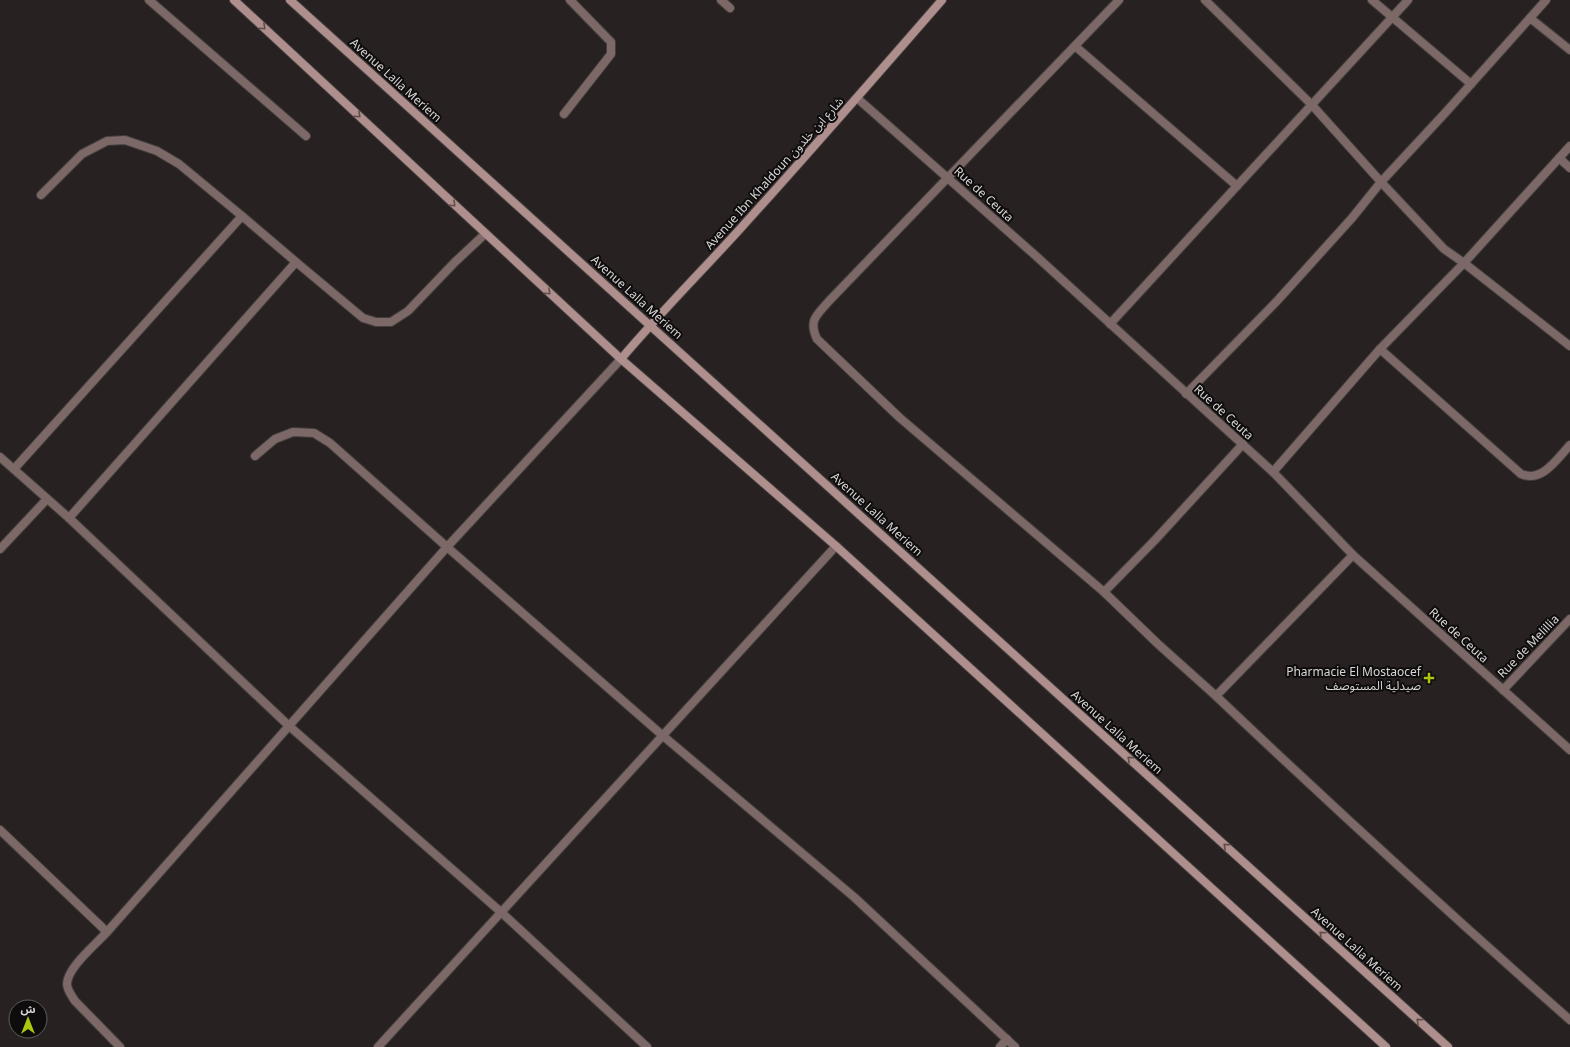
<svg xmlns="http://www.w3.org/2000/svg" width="1570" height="1047" font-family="'Noto Sans','Noto Sans Arabic',sans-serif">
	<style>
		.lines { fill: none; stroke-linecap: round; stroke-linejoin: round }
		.lane-casing { stroke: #433f3e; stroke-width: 10 }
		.street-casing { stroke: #433f3e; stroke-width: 10 }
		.secondary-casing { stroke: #433f3e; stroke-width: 10 }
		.lane { stroke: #7c6866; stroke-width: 8 }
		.street { stroke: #7c6866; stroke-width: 8 }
		.secondary { stroke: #af8f8d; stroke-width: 8 }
		.oneway { stroke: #5e4e4c }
		.poi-dot { fill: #adc60e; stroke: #0e0c0c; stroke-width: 1.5 }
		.labels { text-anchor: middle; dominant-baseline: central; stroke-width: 4; stroke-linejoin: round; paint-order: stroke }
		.street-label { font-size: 12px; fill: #d9d7d6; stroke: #0e0c0c }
		.poi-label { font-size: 12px; fill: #d9d7d6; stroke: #0e0c0c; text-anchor: end }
	</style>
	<rect width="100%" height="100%" fill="#272221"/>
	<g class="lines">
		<defs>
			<g id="lane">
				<path d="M149 0 306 136"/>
				<path d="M1075 46 1237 186"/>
				<path d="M41 195 82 154 107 141 125 140 157 151 179 164 242 216"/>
				<path d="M255 456 275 439 293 432 314 433 330 443 447 547"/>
			</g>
			<g id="street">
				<path d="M721 0 730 8"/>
				<path d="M1119 0 829 301C817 315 808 320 817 339L900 418 1104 592 1158 644 1216 696"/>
				<path d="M1205 0 1312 105 1381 182 1444 249 1464 263 1570 346"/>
				<path d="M1372 0 1471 84"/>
				<path d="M1530 18 1570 50"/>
				<path d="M857 98 1036 256 1273 472 1353 555 1570 750"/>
				<path d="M564 114 611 54V42L570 0"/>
				<path d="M1559 158 1570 168"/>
				<path d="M1110 324 1408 0"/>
				<path d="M1380 349 1521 474C1542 483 1557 459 1570 445"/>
				<path d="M1186 394 1277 301 1352 218 1381 182 1446 112 1546 0"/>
				<path d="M0 457 69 518 288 725 502 913 647 1047"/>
				<path d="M14 469 242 216 296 262"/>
				<path d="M1273 472 1380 349 1464 263 1570 146"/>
				<path d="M69 518 296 262 363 318 376 322H391L408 311 455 262 485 234"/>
				<path d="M447 547 662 735 854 897 1015 1047"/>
				<path d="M0 549 47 499"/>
				<path d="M1353 555 1216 696C1332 806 1450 914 1570 1020"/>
				<path d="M1104 592 1155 540 1243 444"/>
				<path d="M1503 690 1570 619"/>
				<path d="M0 830 107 932"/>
				<path d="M120 1047 75 1001C72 996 67 990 67 984 67 968 96 944 107 932L447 547 621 359"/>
				<path d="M378 1047 836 546"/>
				<path d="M1000 1047 1007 1039"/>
			</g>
			<g id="secondary">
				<path d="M234 0 621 359 836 546 1386 1047"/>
				<path d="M290 0 1448 1047"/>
				<path d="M621 359C659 314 700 273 740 229 808 154 875 77 942 0"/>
			</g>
		</defs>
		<use href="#lane" class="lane-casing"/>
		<use href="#street" class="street-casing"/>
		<use href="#secondary" class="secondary-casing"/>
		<use href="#lane" class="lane"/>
		<use href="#street" class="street"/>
		<use href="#secondary" class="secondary"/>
	</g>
	<defs><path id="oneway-chevron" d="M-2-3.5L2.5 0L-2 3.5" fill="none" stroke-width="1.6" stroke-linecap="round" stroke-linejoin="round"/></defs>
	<g class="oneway">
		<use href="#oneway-chevron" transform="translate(263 27) rotate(43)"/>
		<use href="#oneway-chevron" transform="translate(358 115) rotate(43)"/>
		<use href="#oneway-chevron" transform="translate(453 204) rotate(43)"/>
		<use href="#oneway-chevron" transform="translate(548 292) rotate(43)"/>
		<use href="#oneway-chevron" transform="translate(1130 759) rotate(-138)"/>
		<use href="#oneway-chevron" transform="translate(1226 846) rotate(-138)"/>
		<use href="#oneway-chevron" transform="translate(1322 934) rotate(-138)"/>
		<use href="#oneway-chevron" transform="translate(1419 1021) rotate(-138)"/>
	</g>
	<path class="poi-dot" d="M1427 672h4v4h4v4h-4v4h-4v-4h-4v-4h4z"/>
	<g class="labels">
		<g class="street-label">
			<text transform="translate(396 80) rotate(42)">Avenue Lalla Meriem</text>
			<text transform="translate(774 173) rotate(-48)">Avenue Ibn Khaldoun شارع ابن خلدون</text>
			<text transform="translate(984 194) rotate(42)">Rue de Ceuta</text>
			<text transform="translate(637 297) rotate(42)">Avenue Lalla Meriem</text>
			<text transform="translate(1224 412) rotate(42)">Rue de Ceuta</text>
			<text transform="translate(877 514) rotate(42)">Avenue Lalla Meriem</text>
			<text transform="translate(1459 635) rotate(42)">Rue de Ceuta</text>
			<text transform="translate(1528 646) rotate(-46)">Rue de Melillia</text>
			<text transform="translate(1117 732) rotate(42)">Avenue Lalla Meriem</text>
			<text transform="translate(1357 949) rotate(42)">Avenue Lalla Meriem</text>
		</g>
		<g class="poi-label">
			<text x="1421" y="671">Pharmacie El Mostaocef<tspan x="1421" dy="14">صيدلية المستوصف</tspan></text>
		</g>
	</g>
	<g transform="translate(28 1019)"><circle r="19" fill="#0e0c0c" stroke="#5f5d5d"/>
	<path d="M0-3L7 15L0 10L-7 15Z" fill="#adc60e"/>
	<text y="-6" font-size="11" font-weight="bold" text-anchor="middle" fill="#d9d7d6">ش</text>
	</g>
</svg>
